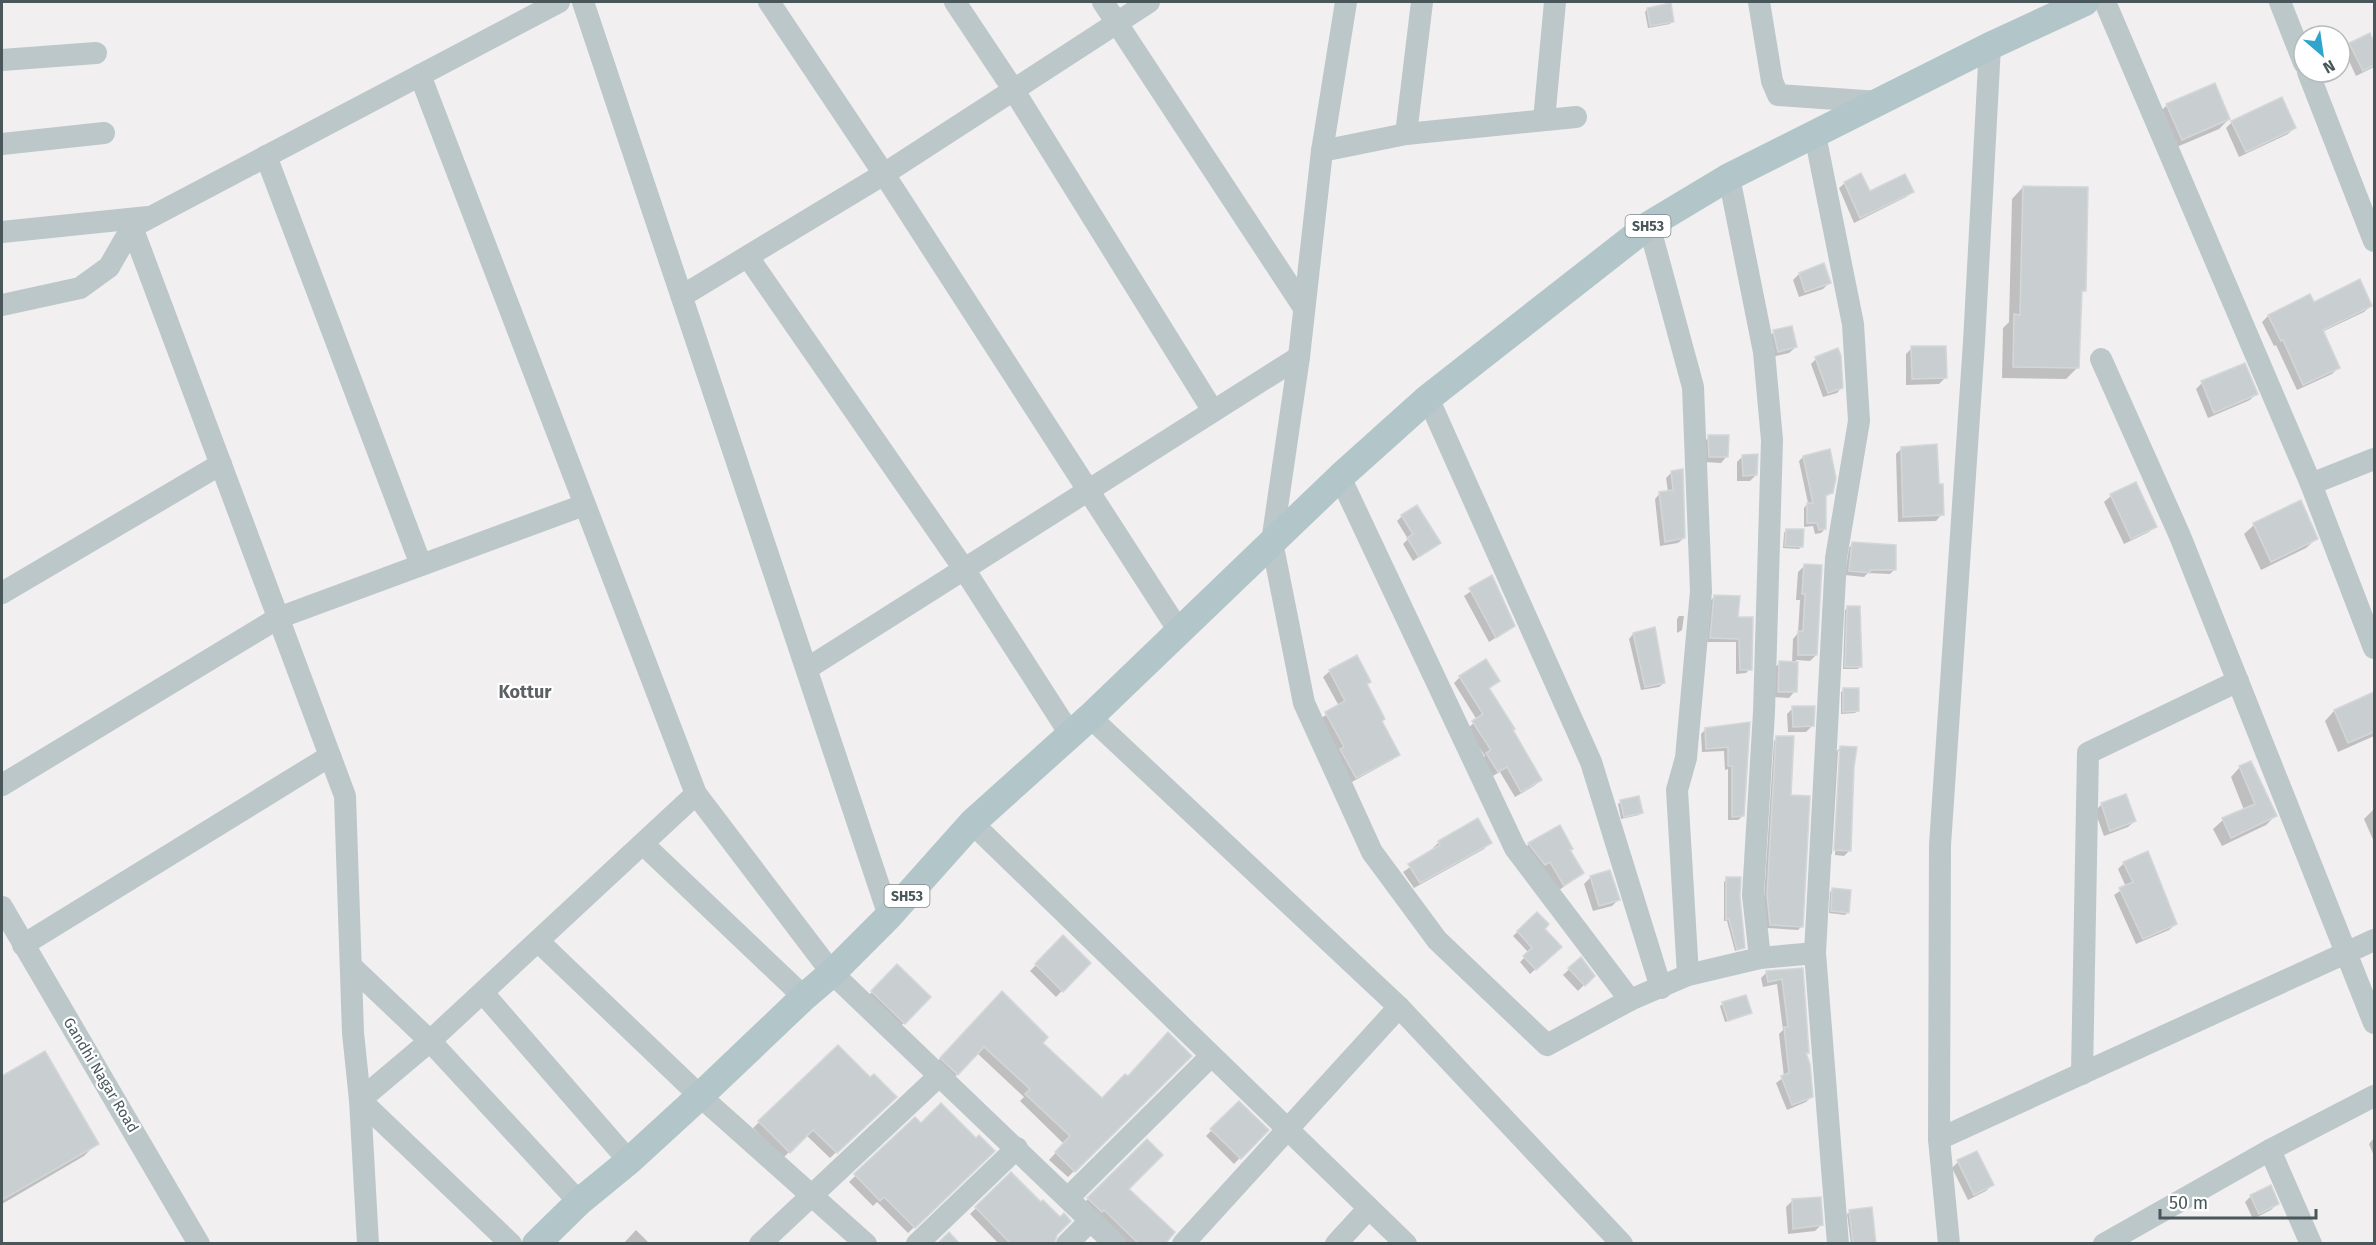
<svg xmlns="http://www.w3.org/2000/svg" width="2376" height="1245" font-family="'Fira Sans',sans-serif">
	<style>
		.shadow { fill: #0003 }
		.building { fill: #c9ced0; stroke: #d4d7da; stroke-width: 1.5 }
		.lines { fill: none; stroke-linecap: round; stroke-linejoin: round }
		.minor { stroke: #bcc7ca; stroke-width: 22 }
		.major { stroke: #b2c6ca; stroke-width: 28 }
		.labels { text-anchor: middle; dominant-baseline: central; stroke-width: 4.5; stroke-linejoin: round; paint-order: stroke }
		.shield { fill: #fff; stroke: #80898c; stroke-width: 1.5 }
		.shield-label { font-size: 14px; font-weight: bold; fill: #49575a }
		.street-label { font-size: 15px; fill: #49575a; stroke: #fff }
		.quarter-label { font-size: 18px; font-weight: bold; fill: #5c6163; stroke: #fff }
	</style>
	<rect width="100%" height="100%" fill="#f1eff0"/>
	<g class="shadow">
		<path d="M1647 9 1672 21 1670 24 1648 28 1645 12Z"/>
		<path d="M2369 35 2374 47V67L2356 76 2344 50 2350 44Z"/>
		<path d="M2167 105 2229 119 2219 129 2172 149 2157 115Z"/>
		<path d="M2232 122 2294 128 2288 134 2239 157 2226 128Z"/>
		<path d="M1845 183 1869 193 1912 192 1906 197 1854 223 1839 188Z"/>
		<path d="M2023 187 2084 290 2080 294 2078 367 2066 379 2002 378 2003 328 2009 322 2012 199Z"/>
		<path d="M1823 265 1829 283 1823 289 1799 297 1793 280 1799 274Z"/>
		<path d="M2309 296 2313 304 2371 306 2364 312 2322 332 2338 368 2332 374 2297 390 2276 345 2274 346 2262 322 2268 316Z"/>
		<path d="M1774 332 1796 347 1789 353 1772 357 1768 338Z"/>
		<path d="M1912 348 1945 378 1939 384 1906 385V354Z"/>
		<path d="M1816 359 1842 387 1837 393 1823 397 1811 364Z"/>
		<path d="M2202 383 2256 394 2250 400 2208 418 2196 389Z"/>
		<path d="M1709 437 1727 456 1721 463 1704 462 1703 443Z"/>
		<path d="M1902 448 1942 514 1936 521 1898 522 1896 454Z"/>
		<path d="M1743 456 1756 475 1750 481H1737V462Z"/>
		<path d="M1803 457 1832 493 1825 497V529L1821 533 1815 534 1813 526 1804 527V508L1808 503 1799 461Z"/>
		<path d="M1672 472 1684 538 1678 543 1660 546 1655 499 1660 493 1668 492 1666 478Z"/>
		<path d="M2135 484 2155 526 2149 532 2124 544 2104 502 2111 496Z"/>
		<path d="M2300 502 2316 539 2306 548 2261 570 2244 534 2254 525Z"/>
		<path d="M1402 516 1439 543 1413 561 1403 544 1408 539 1397 521Z"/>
		<path d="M1786 530 1802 546 1799 549 1783 548 1784 533Z"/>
		<path d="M1853 543 1894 570 1890 574 1868 573 1864 577 1845 575 1849 548Z"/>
		<path d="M1804 566 1816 655 1810 661 1796 660 1795 691 1789 698 1773 697V669L1780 663H1792L1793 639 1798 633 1800 600H1796L1798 572Z"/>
		<path d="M1492 577 1514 626 1489 642 1464 596Z"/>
		<path d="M1715 596 1737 619 1750 669 1746 673 1736 674V642H1707L1711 600Z"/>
		<path d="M1848 608 1860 666 1858 669H1843L1845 610Z"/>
		<path d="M1679 616H1684L1682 630 1677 633V619Z"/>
		<path d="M1633 634 1664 683 1659 687 1641 690 1629 639Z"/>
		<path d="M1330 671 1366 685 1381 721 1399 754 1392 760 1350 783 1320 719 1339 706 1323 677Z"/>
		<path d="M1460 677 1498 681 1488 690 1540 780 1534 786 1515 797 1500 772 1491 777 1481 760 1485 756 1467 729 1477 720 1454 683Z"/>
		<path d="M1844 690 1858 711 1855 713 1841 714V692Z"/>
		<path d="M2374 694V736L2338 752 2325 721 2334 711Z"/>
		<path d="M1793 708 1812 726 1806 732H1788L1787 714Z"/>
		<path d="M1733 727 1743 816 1738 820H1728V769L1725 770 1724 751 1702 752 1701 734 1705 730Z"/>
		<path d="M1777 738 1801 927 1798 930 1767 928 1764 899 1774 741Z"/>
		<path d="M1840 748 1852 767 1849 851 1844 856 1835 855 1841 751H1838L1832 854H1830L1835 753Z"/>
		<path d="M2240 767 2275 816 2266 825 2222 846 2213 829 2223 820 2244 810 2231 777Z"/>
		<path d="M2125 796 2135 821 2128 827 2104 836 2095 811 2101 805Z"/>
		<path d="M1621 802 1641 812 1639 815 1621 819 1618 804Z"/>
		<path d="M2374 809V842L2364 819Z"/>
		<path d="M1439 842H1490L1484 849 1414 888 1403 872 1434 851 1433 848Z"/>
		<path d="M1529 844 1572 848 1569 851 1582 873 1558 891 1523 850Z"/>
		<path d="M2124 863 2176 924 2169 930 2136 944 2114 895 2126 887 2118 869Z"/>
		<path d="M1591 877 1618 900 1612 906 1593 911 1584 884Z"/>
		<path d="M1727 879 1738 896 1744 947 1735 951 1727 921H1724V882Z"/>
		<path d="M1833 890 1848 912 1845 915 1829 913 1830 892Z"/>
		<path d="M1537 914 1543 929 1560 947 1530 974 1520 962 1529 953 1513 936Z"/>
		<path d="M1063 938 1089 963 1056 997 1030 971Z"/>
		<path d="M1580 959 1593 976 1578 991 1563 975Z"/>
		<path d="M897 967 929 997 898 1029 866 998Z"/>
		<path d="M1801 969 1808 1052 1805 1055 1811 1097 1806 1102 1787 1110 1776 1083 1784 1077 1779 1034 1783 1030 1777 984 1763 987 1761 978 1767 972Z"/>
		<path d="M996 999 1102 1100 1127 1078 1190 1056 1068 1177 1049 1160 1064 1144 1020 1101 1024 1097 977 1053 951 1081 934 1065Z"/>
		<path d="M1723 1004 1750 1013 1725 1022 1720 1006Z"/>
		<path d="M838 1047 870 1079 895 1097 830 1158 806 1135 783 1158 753 1128Z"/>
		<path d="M44 1053 97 1143 84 1156 2 1204V1078Z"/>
		<path d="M1239 1103 1267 1130 1234 1164 1206 1136Z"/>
		<path d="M915 1119 921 1125 976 1140 993 1151 908 1233 877 1202 873 1206 849 1182Z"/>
		<path d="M2374 1138V1156L2369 1144Z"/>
		<path d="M1147 1141 1127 1189 1163 1244H1123L1080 1207Z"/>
		<path d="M1958 1162 1992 1185 1986 1191 1968 1200 1952 1168Z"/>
		<path d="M1011 1174 1053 1239V1244H999L970 1214Z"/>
		<path d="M2251 1196 2277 1204 2271 1210 2253 1219 2245 1202Z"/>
		<path d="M1792 1201 1821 1225 1815 1231 1788 1234 1786 1207Z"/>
		<path d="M1850 1212 1875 1244H1851L1847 1214Z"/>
		<path d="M636 1230 650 1244H623Z"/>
	</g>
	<g class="building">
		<path d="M1671 3 1674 22 1650 26 1647 8Z"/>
		<path d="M2370 33 2374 43V65L2363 71 2349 43Z"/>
		<path d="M2215 83 2230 119 2182 140 2166 104Z"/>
		<path d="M2282 97 2296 128 2246 152 2231 121Z"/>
		<path d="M1861 173 1870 191 1905 174 1914 192 1860 218 1844 182Z"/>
		<path d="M2023 186 2088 187 2086 291H2082L2079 368 2013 367 2014 314 2020 315Z"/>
		<path d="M1824 263 1831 283 1805 292 1799 273Z"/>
		<path d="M2360 279 2372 306 2323 330 2340 368 2303 385 2283 340 2281 341 2268 315 2310 294 2314 302Z"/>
		<path d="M1792 326 1797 347 1778 352 1773 330Z"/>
		<path d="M1911 346H1946L1947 378 1912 379Z"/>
		<path d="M1838 348 1841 356 1843 388 1828 393 1815 357Z"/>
		<path d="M2245 363 2258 394 2214 413 2201 381Z"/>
		<path d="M1708 435H1729L1728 457H1709Z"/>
		<path d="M1937 444 1939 484H1943L1944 515 1903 517 1901 447Z"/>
		<path d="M1830 449 1836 478 1833 493 1826 495V529L1819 530 1817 523H1807V503H1813L1803 456Z"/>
		<path d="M1758 454 1757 475 1743 476 1742 455Z"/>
		<path d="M1683 469 1685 538 1665 542 1659 492 1673 490 1671 471Z"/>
		<path d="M2136 482 2157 527 2131 539 2110 494Z"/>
		<path d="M2301 500 2318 539 2271 562 2253 523Z"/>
		<path d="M1417 505 1441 543 1419 557 1407 538 1413 534 1401 515Z"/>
		<path d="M1786 529H1804L1803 547 1785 546Z"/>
		<path d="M1852 542 1896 545V570H1870V573L1849 571Z"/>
		<path d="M1804 564 1822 565 1817 655H1798V631H1803L1805 594H1802Z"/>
		<path d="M1492 575 1515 626 1496 638 1469 588Z"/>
		<path d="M1714 595 1740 596 1738 617H1753L1752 670H1740L1739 639 1710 638Z"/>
		<path d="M1847 606H1860L1862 667H1845Z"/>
		<path d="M1655 627 1665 683 1645 687 1633 633Z"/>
		<path d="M1357 655 1371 682 1367 684 1385 719 1382 721 1400 755 1356 778 1340 749 1344 747 1325 712 1345 701 1329 670Z"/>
		<path d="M1486 659 1500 681 1489 688 1515 729 1513 730 1542 780 1521 792 1507 767 1498 772 1486 753 1491 750 1472 721 1483 714 1459 676Z"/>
		<path d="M1779 661 1798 662 1797 692H1778Z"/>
		<path d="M1843 688H1859V711L1843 712Z"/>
		<path d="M2374 692V732L2348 743 2334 710Z"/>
		<path d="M1792 706H1815L1814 726 1793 727Z"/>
		<path d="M1750 722 1744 816 1732 817V766H1728V747L1706 749 1705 728Z"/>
		<path d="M1776 736H1794L1791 795 1810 796 1803 927 1770 925 1767 895Z"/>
		<path d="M1840 746 1857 747 1854 767 1851 851 1834 850Z"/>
		<path d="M2251 761 2277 816 2231 838 2222 818 2255 804 2239 766Z"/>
		<path d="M2126 794 2136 821 2110 831 2101 803Z"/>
		<path d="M1639 796 1643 813 1624 817 1620 800Z"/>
		<path d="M1478 818 1492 843 1420 883 1408 864 1440 845 1438 841Z"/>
		<path d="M1560 825 1573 849 1570 850 1584 873 1564 886 1550 862 1545 865 1528 843Z"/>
		<path d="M2148 851 2177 924 2143 939 2119 888 2133 882 2123 862Z"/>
		<path d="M1610 870 1620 900 1599 906 1590 876Z"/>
		<path d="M1726 877H1741L1740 896 1745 948 1737 950 1729 919 1726 920Z"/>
		<path d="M1832 888 1851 890 1849 913 1831 911Z"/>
		<path d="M1537 912 1549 924 1545 929 1562 947 1536 970 1523 956 1532 948 1517 931Z"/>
		<path d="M1063 935 1091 963 1063 992 1035 964Z"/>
		<path d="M1581 957 1595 976 1585 986 1568 968Z"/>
		<path d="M897 964 931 997 905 1024 871 991Z"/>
		<path d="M1803 968 1809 1053H1806L1810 1064 1813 1097 1792 1105 1781 1076 1789 1073 1784 1027H1788L1782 979 1768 982 1766 971Z"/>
		<path d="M1002 991 1048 1037 1043 1043 1102 1098 1125 1074 1128 1076 1168 1032 1192 1056 1075 1172 1055 1152 1070 1136 1025 1094 1030 1089 984 1047 958 1075 940 1058Z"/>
		<path d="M1746 995 1752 1013 1728 1021 1722 1002Z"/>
		<path d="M838 1045 870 1077 874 1074 897 1097 837 1153 813 1130 790 1153 758 1121Z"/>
		<path d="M45 1051 99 1144 2 1200V1076Z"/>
		<path d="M1239 1101 1269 1130 1241 1159 1210 1129Z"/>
		<path d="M941 1103 976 1138 979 1135 995 1151 915 1228 884 1197 880 1201 854 1174 915 1117 921 1123Z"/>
		<path d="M1147 1139 1163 1155 1129 1189 1175 1232 1165 1244H1139L1104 1210 1102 1212 1087 1198Z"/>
		<path d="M1977 1151 1994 1185 1974 1195 1957 1160Z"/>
		<path d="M1011 1172 1041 1202 1043 1200 1060 1217 1064 1213 1071 1221 1057 1235 1054 1244H1011L975 1207Z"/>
		<path d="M2271 1185 2279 1204 2259 1214 2250 1195Z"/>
		<path d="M1821 1197 1823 1225 1793 1229 1792 1199Z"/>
		<path d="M1872 1207 1876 1244H1853L1849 1210Z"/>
		<path d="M949 1232 960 1244H937Z"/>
	</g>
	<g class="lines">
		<g class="minor">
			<path d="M583 2 889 916"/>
			<path d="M769 2 884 174 1179 631"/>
			<path d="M955 2 1013 89 1213 411"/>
			<path d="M1103 2 1304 308"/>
			<path d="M1346 2 1322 151 1299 357 1272 542 1304 703 1372 852 1437 940 1547 1045 1630 1000 1688 975 1760 958 1815 953"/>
			<path d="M1759 2 1772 81 1778 95 1879 102"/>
			<path d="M2105 2 2311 484 2374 648"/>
			<path d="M2280 2 2304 63"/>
			<path d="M2 60 96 53"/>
			<path d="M2308 72 2374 241"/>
			<path d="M420 75 696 794 832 973 1115 1244"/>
			<path d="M1544 120 1555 2"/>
			<path d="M1406 134 1422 2"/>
			<path d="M1815 135 1853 324 1859 421 1836 558 1815 953 1838 1244"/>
			<path d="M2 144 104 133"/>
			<path d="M1322 151 1406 134 1576 117"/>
			<path d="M266 156 421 565"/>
			<path d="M1729 177 1764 352 1772 440 1764 712 1753 895 1760 958"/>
			<path d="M1649 225 1693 387 1701 591 1686 758 1677 790 1688 975"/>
			<path d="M132 227 345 796 353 1033 360 1100 368 1244"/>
			<path d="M2 232 148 217"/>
			<path d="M748 257 964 569 1070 734"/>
			<path d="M682 296 884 174 1149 2"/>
			<path d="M2 305 80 288 109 267 132 227 559 2"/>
			<path d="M2101 359 2180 536 2374 1023"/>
			<path d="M1428 398 1591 762 1661 988"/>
			<path d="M1340 477 1515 848 1630 1000"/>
			<path d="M2311 484 2374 459"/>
			<path d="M2 593 221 464"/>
			<path d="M808 668 1299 357"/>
			<path d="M1090 717 1399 1007 1622 1244"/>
			<path d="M2 785 278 618 584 505"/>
			<path d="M972 823 1406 1244"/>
			<path d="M643 844 804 997"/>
			<path d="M2 907 199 1244"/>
			<path d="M539 942 700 1096 866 1244"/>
			<path d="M23 945 330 756"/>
			<path d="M351 966 430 1041 579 1202"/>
			<path d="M483 993 629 1161"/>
			<path d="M2082 1074 2088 753 2238 681"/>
			<path d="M1939 1139 2374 940"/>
			<path d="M1068 1198 1211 1056"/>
			<path d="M511 1244 360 1100 430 1041 696 794"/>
			<path d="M760 1244 939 1076"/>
			<path d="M917 1244 1017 1148"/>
			<path d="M1067 1244 1091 1220"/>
			<path d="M1183 1244 1399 1007"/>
			<path d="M1336 1244 1369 1208"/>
			<path d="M1949 1244 1939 1139 1940 845 1974 342 1990 46"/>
			<path d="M2104 1244 2270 1150"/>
			<path d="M2311 1244 2270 1150 2374 1096"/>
		</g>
		<path class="major" d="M536 1244 579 1202 629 1161 700 1096 804 997 832 973 889 916 972 823 1090 717 1340 477 1428 398 1649 225 1729 177 1990 46 2085 2"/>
	</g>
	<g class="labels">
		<g class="shield">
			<rect x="1625.5" y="215" width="45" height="22" rx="4.5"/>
			<rect x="884.5" y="885" width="45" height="22" rx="4.5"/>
		</g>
		<g class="shield-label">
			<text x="1648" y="226">SH53</text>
			<text x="907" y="896">SH53</text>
		</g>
		<g class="street-label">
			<text transform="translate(101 1075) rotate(59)">Gandhi Nagar Road</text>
		</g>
		<g class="quarter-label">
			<text x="525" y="692">Kottur</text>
		</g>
	</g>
	<rect width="2376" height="1245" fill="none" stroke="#49575a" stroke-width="6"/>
	<g transform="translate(2322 54) rotate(151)"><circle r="28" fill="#ffffff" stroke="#b6bcbd" stroke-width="1.5"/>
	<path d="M0-4.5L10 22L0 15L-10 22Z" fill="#30a5cb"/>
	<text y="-9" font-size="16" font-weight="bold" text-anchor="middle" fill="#49575a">N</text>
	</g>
	<path d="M2160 1209v9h156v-9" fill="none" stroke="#49575a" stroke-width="3"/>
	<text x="2169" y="1209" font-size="18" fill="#49575a" stroke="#ffffff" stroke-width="4.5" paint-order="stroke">50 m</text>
</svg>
